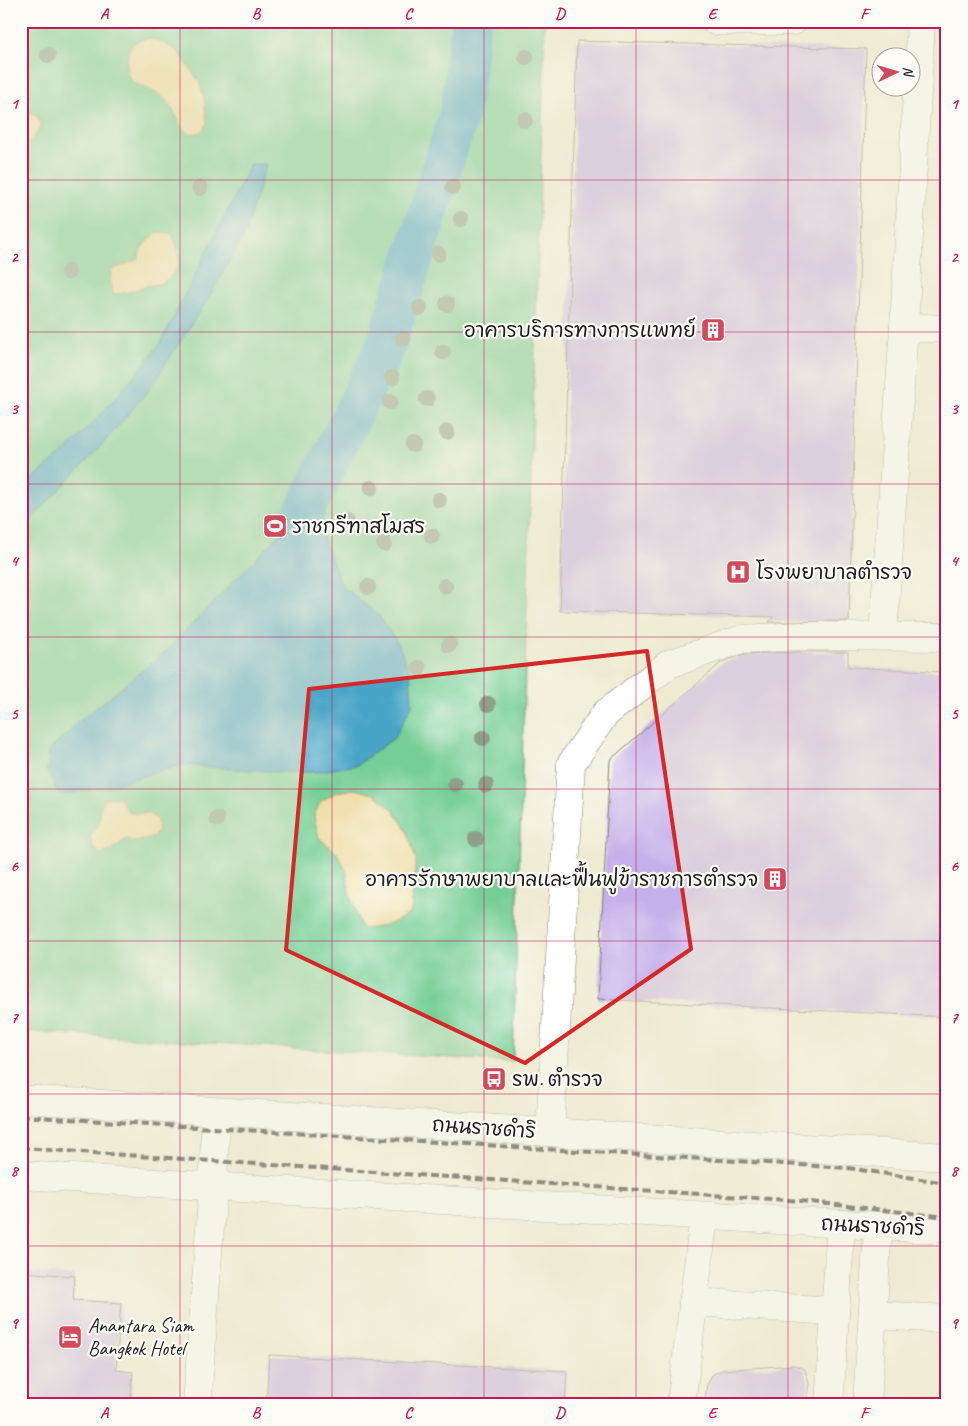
<svg xmlns="http://www.w3.org/2000/svg" width="968" height="1426" font-family="Caveat,'Playpen Sans Thai',sans-serif">
	<style>
		.green { fill: #74ce95; stroke: #487558 }
		.sand { fill: #eeda9e; stroke: #857b5d }
		.water { fill: #4aa5c8; stroke: #336072 }
		.lines { fill: none; stroke-linecap: round; stroke-linejoin: round }
		.canal { stroke: #4aa5c8; stroke-width: 40 }
		.building { fill: #c4b0ea }
		.minor-casing { stroke: #868478; stroke-width: 29 }
		.major-casing { stroke: #868478; stroke-width: 29 }
		.minor { stroke: #fff; stroke-width: 28 }
		.major { stroke: #fff; stroke-width: 28 }
		.rail { stroke: #1c1c1c; stroke-width: 4; stroke-dasharray: 8 4; stroke-linecap: butt }
		.tree { fill: #8ea089 }
		.marked { fill: none; stroke: #d62828; stroke-width: 4; stroke-linejoin: round }
		.grid { fill: none; stroke: #c2185b; stroke-width: 1; stroke-opacity: 0.55 }
		.labels { text-anchor: middle; dominant-baseline: central; stroke-width: 4.5; stroke-linejoin: round; paint-order: stroke }
		.poi-label { font-size: 20px; fill: #1c1c1c; stroke: #fdfcf7; text-anchor: start }
		.street-label { font-size: 20px; fill: #1c1c1c; stroke: #fdfcf7 }
		.neatline { fill: none; stroke: #c2185b; stroke-width: 2 }
		.grid-label { font-size: 16px; text-anchor: middle; font-weight: bold; fill: #c2185b }
	</style>
	<rect width="100%" height="100%" fill="#fdfcf7"/>
	<filter id="ink" filterUnits="userSpaceOnUse"><feTurbulence type="fractalNoise" baseFrequency=".02" numOctaves="2"/><feDisplacementMap in="SourceGraphic" scale="10" xChannelSelector="R" yChannelSelector="G"/><feConvolveMatrix kernelMatrix="1 2 1 2 8 2 1 2 1" color-interpolation-filters="sRGB"/></filter>
	<filter id="wash" filterUnits="userSpaceOnUse"><feTurbulence type="fractalNoise" baseFrequency=".0096" numOctaves="4" result="noise"/><feDisplacementMap in="SourceGraphic" scale="20" xChannelSelector="R" yChannelSelector="G"/><feGaussianBlur stdDeviation="1.12" result="paint"/><feColorMatrix in="noise" values="0 0 0 0 0 0 0 0 0 0 0 0 0 0 0 0 0 1.4 0 .05"/><feComposite in="paint" operator="in"/></filter>
	<g filter="url(#wash)">
		<rect width="100%" height="100%" fill="#efebd3"/>
		<path class="green" d="M21 21H545L513 1062 21 1031Z"/>
		<g class="sand">
			<path d="M147 38 158 40 177 50 199 81 204 96 207 123 202 132 188 134C176 123 177 113 167 102 149 80 121 95 128 54 130 44 138 40 147 38Z"/>
			<path d="M24 111 37 115 41 126 32 140 21 148V112Z"/>
			<path d="M157 232 171 233C182 251 184 272 162 283 157 285 149 285 143 287 132 291 126 294 113 294L110 283 111 270 138 259 142 247Z"/>
			<path d="M354 789 374 794 393 809 407 831 416 859 411 912C396 924 382 927 362 929L349 893 347 873 337 853 319 838 314 816 320 802 336 792Z"/>
			<path d="M119 797 129 813H149L157 820 158 830 154 837 137 842 126 839 113 849 100 854 93 848 90 836 100 821V806L105 798Z"/>
		</g>
		<g class="water">
			<path d="M251 164H266L244 236 209 297 149 390 99 448 21 530V488L65 452 121 392 160 344Z"/>
			<path d="M299 522 322 535 341 585 379 616 398 644 410 672 412 705 394 738 357 765 315 772H277L181 765 99 789 59 794 47 770 49 751 77 723 163 654 284 530Z"/>
		</g>
		<g class="lines">
			<path class="canal" d="M299 522 385 348 460 111 471 21"/>
		</g>
		<g id="blocks">
			<g class="building">
				<path d="M577 41 866 49 849 621 769 622 774 617 560 611Z"/>
				<path d="M801 652H848V667L947 672V1017L598 999 610 760 722 662 745 654Z"/>
				<path d="M21 1272 75 1276 73 1300 121 1303 116 1370 133 1372 130 1405H21Z"/>
				<path d="M269 1355 567 1371 565 1405H266Z"/>
				<path d="M794 1365 805 1369 809 1384 807 1405H704L707 1385 712 1375 721 1370Z"/>
			</g>
		</g>
	</g>
	<g filter="url(#ink)">
		<use href="#blocks" fill-opacity="0" stroke="#868478" stroke-width="1"/>
		<g class="lines">
			<defs>
				<g id="minor">
					<path d="M715 21H793"/>
					<path d="M904 327 947 329"/>
					<path d="M883 636 904 327 921 21"/>
					<path d="M550 1132 571 764 605 714 669 664 742 639 801 636 947 637"/>
					<path d="M693 1302 834 1311"/>
					<path d="M873 1315 947 1319"/>
					<path d="M197 1405 213 1186"/>
					<path d="M681 1405 704 1216"/>
					<path d="M829 1405 841 1224"/>
					<path d="M867 1405 878 1226"/>
				</g>
				<g id="major">
					<path d="M21 1099 947 1157"/>
					<path d="M21 1175 947 1230"/>
					<path d="M213 1186 216 1112"/>
				</g>
			</defs>
			<use href="#minor" class="minor-casing"/>
			<use href="#major" class="major-casing"/>
			<use href="#minor" class="minor"/>
			<use href="#major" class="major"/>
			<g class="rail">
				<path d="M21 1116 848 1168 947 1183"/>
				<path d="M21 1148 801 1201 947 1217"/>
			</g>
		</g>
		<g class="tree">
			<circle cx="48" cy="55" r="8"/>
			<circle cx="526" cy="57" r="8"/>
			<circle cx="525" cy="120" r="8"/>
			<circle cx="453" cy="187" r="8"/>
			<circle cx="200" cy="188" r="8"/>
			<circle cx="461" cy="219" r="8"/>
			<circle cx="438" cy="254" r="8"/>
			<circle cx="68" cy="272" r="8"/>
			<circle cx="447" cy="304" r="8"/>
			<circle cx="420" cy="308" r="8"/>
			<circle cx="403" cy="339" r="8"/>
			<circle cx="443" cy="352" r="8"/>
			<circle cx="392" cy="378" r="8"/>
			<circle cx="427" cy="399" r="8"/>
			<circle cx="390" cy="402" r="8"/>
			<circle cx="447" cy="432" r="8"/>
			<circle cx="413" cy="445" r="8"/>
			<circle cx="371" cy="488" r="8"/>
			<circle cx="439" cy="500" r="8"/>
			<circle cx="347" cy="522" r="8"/>
			<circle cx="432" cy="536" r="8"/>
			<circle cx="384" cy="544" r="8"/>
			<circle cx="445" cy="586" r="8"/>
			<circle cx="368" cy="587" r="8"/>
			<circle cx="449" cy="645" r="8"/>
			<circle cx="419" cy="668" r="8"/>
			<circle cx="488" cy="704" r="8"/>
			<circle cx="483" cy="738" r="8"/>
			<circle cx="455" cy="784" r="8"/>
			<circle cx="486" cy="785" r="8"/>
			<circle cx="217" cy="819" r="8"/>
			<circle cx="476" cy="839" r="8"/>
		</g>
	</g>
	<path d="M0 0H968V1426H0ZM647 651 691 949 525 1063 286 950 309 689Z" fill="#efebd3" fill-opacity=".55" fill-rule="evenodd"/>
	<path class="marked" d="M647 651 691 949 525 1063 286 950 309 689Z"/>
	<path class="grid" d="M180 21V1405M332 21V1405M484 21V1405M636 21V1405M788 21V1405M21 180H947M21 332H947M21 484H947M21 637H947M21 789H947M21 941H947M21 1094H947M21 1246H947"/>
	<defs>
		<symbol id="building-square" viewBox="-11 -11 22 22"><rect x="-9" y="-9" width="18" height="18" rx="4" fill="#d1495b" stroke="#fdfcf7"/><path d="M-4-6H4V6H1V3H-1V6H-4ZM-2.5-4.3h1.7v1.8h-1.7ZM.8-4.3h1.7v1.8H.8ZM-2.5-1h1.7V.8h-1.7ZM.8-1h1.7V.8H.8Z" fill="#fff"/></symbol>
		<symbol id="stadium-square" viewBox="-11 -11 22 22"><rect x="-9" y="-9" width="18" height="18" rx="4" fill="#d1495b" stroke="#fdfcf7"/><path d="M0-5a6.5 5 0 1 0 0 10a6.5 5 0 1 0 0-10ZM-3.5-1.8h7v3.6h-7Z" fill="#fff"/></symbol>
		<symbol id="hospital-square" viewBox="-11 -11 22 22"><rect x="-9" y="-9" width="18" height="18" rx="4" fill="#d1495b" stroke="#fdfcf7"/><path d="M-5-5h3v3.5h4V-5h3V5h-3V1.5h-4V5h-3Z" fill="#fff"/></symbol>
		<symbol id="bus-square" viewBox="-11 -11 22 22"><rect x="-9" y="-9" width="18" height="18" rx="4" fill="#d1495b" stroke="#fdfcf7"/><path d="M-5-6H5V4H4V6H2V4H-2V6H-4V4H-5ZM-3.5-4V0h7V-4ZM-3.5 1.2v1.5H-2V1.2ZM2 1.2v1.5H3.5V1.2Z" fill="#fff"/></symbol>
		<symbol id="hotel-square" viewBox="-11 -11 22 22"><rect x="-9" y="-9" width="18" height="18" rx="4" fill="#d1495b" stroke="#fdfcf7"/><path d="M-6-4.5h1.5V1H6V5H4.5V3h-9V5H-6ZM-4 0a1.8 1.8 0 1 1 3.6 0ZM.5 0V-2.5h3Q6-2.5 6 0Z" fill="#fff"/></symbol>
	</defs>
	<g fill-rule="evenodd">
		<use href="#building-square" x="699" y="316" width="28" height="28"/>
		<use href="#stadium-square" x="261" y="512" width="28" height="28"/>
		<use href="#hospital-square" x="724" y="558" width="28" height="28"/>
		<use href="#building-square" x="761" y="865" width="28" height="28"/>
		<use href="#bus-square" x="480" y="1065" width="28" height="28"/>
		<use href="#hotel-square" x="56" y="1323" width="28" height="28"/>
	</g>
	<g class="labels">
		<g class="poi-label">
			<text x="696" y="330" text-anchor="end">อาคารบริการทางการแพทย์</text>
			<text x="292" y="526">ราชกรีฑาสโมสร</text>
			<text x="756" y="572">โรงพยาบาลตำรวจ</text>
			<text x="758" y="879" text-anchor="end">อาคารรักษาพยาบาลและฟื้นฟูข้าราชการตำรวจ</text>
			<text x="512" y="1079">รพ. ตำรวจ</text>
			<text x="88" y="1325">Anantara Siam<tspan x="88" dy="23">Bangkok Hotel</tspan></text>
		</g>
		<g class="street-label">
			<text transform="translate(484 1128) rotate(4)">ถนนราชดำริ</text>
			<text transform="translate(873 1226) rotate(3)">ถนนราชดำริ</text>
		</g>
	</g>
	<rect width="968" height="1426" fill="none" stroke="#fdfcf7" stroke-width="55"/>
	<g transform="translate(896 72) rotate(85)"><circle r="24" fill="#fdfcf7" stroke="#a3a29f"/>
	<path d="M0-4L9 19L0 12L-9 19Z" fill="#d1495b"/>
	<text y="-8" font-size="14" font-weight="bold" text-anchor="middle" fill="#1c1c1c">N</text>
	</g>
	<rect x="28" y="28" width="912" height="1370" class="neatline"/>
	<g class="grid-label">
		<text x="104" y="19">A</text>
		<text x="256" y="19">B</text>
		<text x="408" y="19">C</text>
		<text x="560" y="19">D</text>
		<text x="712" y="19">E</text>
		<text x="864" y="19">F</text>
		<text x="14" y="109">1</text>
		<text x="954" y="109">1</text>
		<text x="14" y="262">2</text>
		<text x="954" y="262">2</text>
		<text x="14" y="414">3</text>
		<text x="954" y="414">3</text>
		<text x="14" y="566">4</text>
		<text x="954" y="566">4</text>
		<text x="14" y="719">5</text>
		<text x="954" y="719">5</text>
		<text x="14" y="871">6</text>
		<text x="954" y="871">6</text>
		<text x="14" y="1023">7</text>
		<text x="954" y="1023">7</text>
		<text x="14" y="1176">8</text>
		<text x="954" y="1176">8</text>
		<text x="14" y="1328">9</text>
		<text x="954" y="1328">9</text>
		<text x="104" y="1418">A</text>
		<text x="256" y="1418">B</text>
		<text x="408" y="1418">C</text>
		<text x="560" y="1418">D</text>
		<text x="712" y="1418">E</text>
		<text x="864" y="1418">F</text>
	</g>
</svg>
